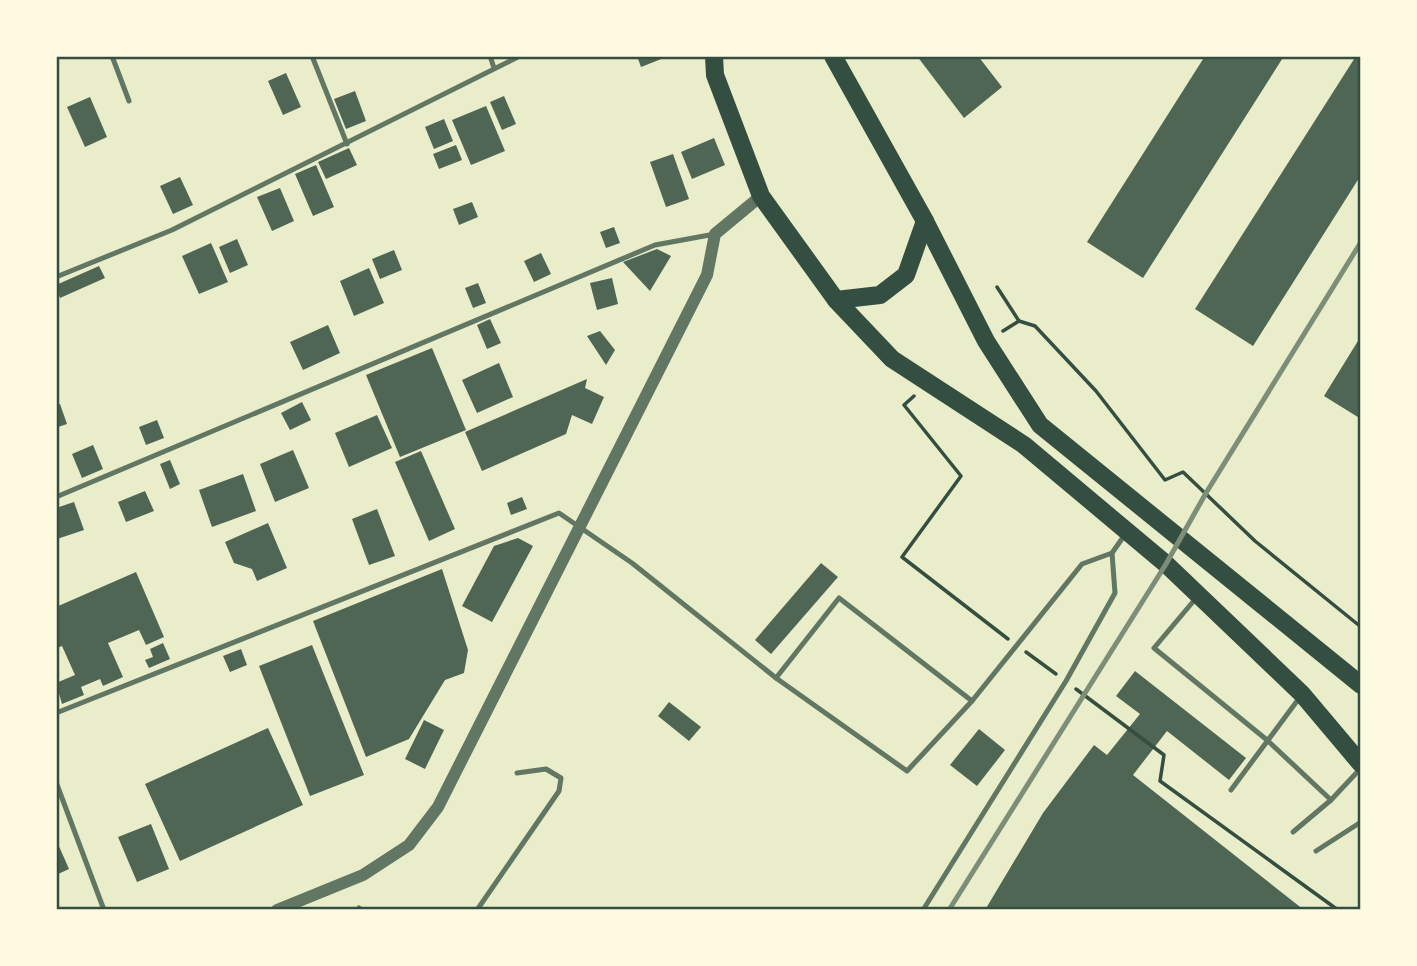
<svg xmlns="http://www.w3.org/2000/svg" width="1417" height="966" font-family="Manrope,sans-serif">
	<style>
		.building { fill: #4f6655 }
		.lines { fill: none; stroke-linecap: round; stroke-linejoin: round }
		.path { stroke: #344e41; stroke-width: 3.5 }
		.service { stroke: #617663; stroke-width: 5 }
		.tertiary { stroke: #617663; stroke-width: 12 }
		.primary { stroke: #344e41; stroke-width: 18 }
		.rail { stroke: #7c8e77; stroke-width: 5 }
		.neatline { fill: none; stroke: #344e41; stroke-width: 2.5 }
	</style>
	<rect width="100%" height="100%" fill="#e9edc9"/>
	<g class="building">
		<path d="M637 56H669L641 67Z"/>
		<path d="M917 56H978L1002 87 964 118Z"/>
		<path d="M1205 56H1284L1143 278 1087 242Z"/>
		<path d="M1356 56H1361V175L1253 346 1195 309Z"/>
		<path d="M286 73 301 107 283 115 268 81Z"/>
		<path d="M355 91 366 121 346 129 334 99Z"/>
		<path d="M504 96 516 124 502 130 490 102Z"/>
		<path d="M90 97 107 137 85 147 67 107Z"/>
		<path d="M486 106 505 151 471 165 452 120Z"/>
		<path d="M444 119 453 141 434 149 425 127Z"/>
		<path d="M714 138 725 165 692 179 681 152Z"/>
		<path d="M456 145 462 160 439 169 433 154Z"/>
		<path d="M349 148 357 165 326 179 318 162Z"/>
		<path d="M673 154 689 199 666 207 650 162Z"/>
		<path d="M316 165 334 207 313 216 295 174Z"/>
		<path d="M180 177 193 205 173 214 160 186Z"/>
		<path d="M280 188 294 221 272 231 257 197Z"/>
		<path d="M472 202 478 217 459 225 453 209Z"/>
		<path d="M614 227 620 243 606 248 600 232Z"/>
		<path d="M237 239 248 265 230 273 219 247Z"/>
		<path d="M211 243 228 282 199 294 182 256Z"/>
		<path d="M657 249 671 256 650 291 623 262Z"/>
		<path d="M394 250 402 270 380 279 372 259Z"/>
		<path d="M541 253 551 274 534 282 524 261Z"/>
		<path d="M99 266 105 278 60 298 56 285Z"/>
		<path d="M369 268 384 303 354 316 340 281Z"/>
		<path d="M612 278 618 304 597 310 590 283Z"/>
		<path d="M478 283 486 303 473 308 465 288Z"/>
		<path d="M490 319 501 343 487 349 477 325Z"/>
		<path d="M328 325 340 353 303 370 290 342Z"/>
		<path d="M600 331 615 350 606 365 587 336Z"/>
		<path d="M1361 336V419L1324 396Z"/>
		<path d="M432 348 466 430 400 457 366 375Z"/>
		<path d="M499 363 513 397 477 413 462 380Z"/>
		<path d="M587 379 585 388 604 397 592 424 572 415 566 434 482 471 465 432Z"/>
		<path d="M302 402 311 420 290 430 281 413Z"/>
		<path d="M60 404 67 424 58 427 56 405Z"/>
		<path d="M377 415 392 448 349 467 335 433Z"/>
		<path d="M157 420 164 438 146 445 139 427Z"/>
		<path d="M93 445 103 469 82 478 72 454Z"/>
		<path d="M293 450 309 488 275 502 260 464Z"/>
		<path d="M421 451 455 529 429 541 395 462Z"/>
		<path d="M170 460 180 484 170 489 160 464Z"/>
		<path d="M243 474 256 511 212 527 199 490Z"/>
		<path d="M145 491 154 511 126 522 118 502Z"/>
		<path d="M522 497 527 509 511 515 507 503Z"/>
		<path d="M74 502 84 530 57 539 56 508Z"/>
		<path d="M377 509 395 556 369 565 352 519Z"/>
		<path d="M268 523 287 568 257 581 252 569 234 563 225 542Z"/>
		<path d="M518 538 533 546 492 622 462 606 494 546Z"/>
		<path d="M821 563 838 577 771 654 755 640Z"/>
		<path d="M442 569 468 650 464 673 445 680 409 739 366 757 313 621Z"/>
		<path d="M136 572 164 637 146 645 139 630 108 643 123 677 103 686 100 679 81 687 84 695 62 704 56 683 75 675 62 646 57 648 56 646V607Z"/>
		<path d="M163 643 170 659 149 668 145 660 153 657 150 649Z"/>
		<path d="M312 645 364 775 310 796 259 666Z"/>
		<path d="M241 649 247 665 230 672 223 656Z"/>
		<path d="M1135 671 1246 758 1229 780 1167 731 1133 775 1304 910H985L1043 813 1094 745 1107 755 1140 714 1116 696Z"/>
		<path d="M669 702 701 727 689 741 658 716Z"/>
		<path d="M424 720 444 730 425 769 405 759Z"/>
		<path d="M268 728 303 805 180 861 145 784Z"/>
		<path d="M979 729 1005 750 977 786 950 765Z"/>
		<path d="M151 824 169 869 137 882 118 837Z"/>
		<path d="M56 844H58L69 869 56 875Z"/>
	</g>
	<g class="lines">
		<g class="path">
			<path d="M997 287 1019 321 1035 326 1096 391 1165 480 1183 472 1255 541 1361 627"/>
			<path d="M1003 331 1019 321"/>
			<path d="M914 396 904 405 961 476 902 557 1008 639"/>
			<path d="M1026 652 1056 674"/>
			<path d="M1076 689 1164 755 1160 781 1338 910"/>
		</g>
		<g class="service">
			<path d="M112 56 129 101"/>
			<path d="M312 56 347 144"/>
			<path d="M490 56 494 68"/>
			<path d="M56 277 172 230 520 56"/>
			<path d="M56 497 655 245 715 234"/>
			<path d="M1197 597 1154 648 1267 740 1331 800"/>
			<path d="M776 678 839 598 972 701 1082 564 1112 553 1126 533"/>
			<path d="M56 713 559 513 632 563 776 678 907 771 972 701"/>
			<path d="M56 782 104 910"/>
			<path d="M1231 790 1300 697"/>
			<path d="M1293 832 1331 800 1361 768"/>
			<path d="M1316 851 1361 822"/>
			<path d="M359 908 362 910"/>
			<path d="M477 910 559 791 561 778 546 769 517 773"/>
			<path d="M923 910 1066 681 1115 593 1112 553"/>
		</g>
		<path class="tertiary" d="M277 910 363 875 409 845 438 807 707 275 715 234 761 196"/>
		<g class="primary">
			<path d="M714 56 715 75 761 196 836 300 892 359 1024 445 1166 564 1302 694 1361 764"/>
			<path d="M833 56 925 221 986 341 1040 425 1361 685"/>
			<path d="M836 300 880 295 906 275 925 221"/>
		</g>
		<path class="rail" d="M949 910 1166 564 1206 493 1361 242"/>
	</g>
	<rect width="1417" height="966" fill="none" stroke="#fefae0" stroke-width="116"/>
	<rect x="58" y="58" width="1301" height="850" class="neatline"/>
</svg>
